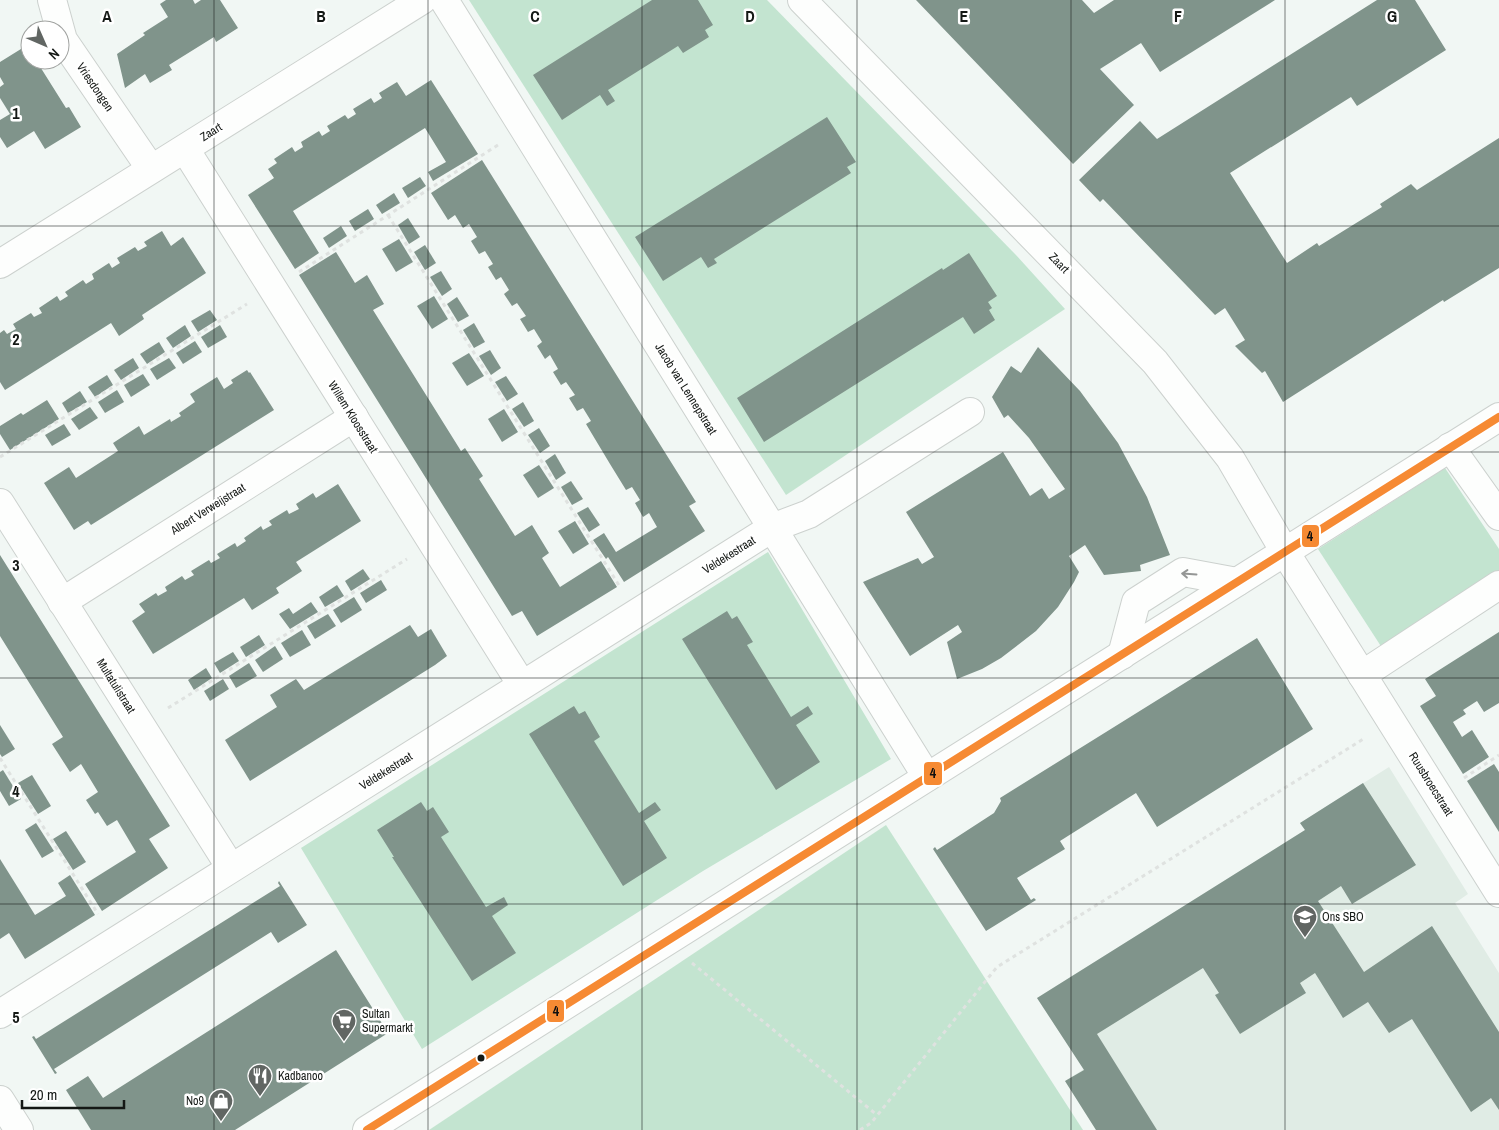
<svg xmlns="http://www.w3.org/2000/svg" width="1499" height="1130" font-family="'Archivo Narrow',sans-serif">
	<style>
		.built { fill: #e0ece5 }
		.grass { fill: #c3e4d0 }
		.building { fill: #80948b }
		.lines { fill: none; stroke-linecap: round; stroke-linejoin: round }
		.minor-casing { stroke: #ccd1ce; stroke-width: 30 }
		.path { stroke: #dfe2e0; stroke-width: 3; stroke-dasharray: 4 4; stroke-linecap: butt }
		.minor { stroke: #fdfefd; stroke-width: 28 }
		.bus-1-casing { stroke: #fff; stroke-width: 11 }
		.bus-1 { stroke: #f68a33; stroke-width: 8 }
		.oneway { stroke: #949695 }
		.grid { fill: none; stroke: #141815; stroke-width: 1; stroke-opacity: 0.55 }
		.bus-dot { fill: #141815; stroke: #fff; stroke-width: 2 }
		.labels { text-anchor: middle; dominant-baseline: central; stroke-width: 5; stroke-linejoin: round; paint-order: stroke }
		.street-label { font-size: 12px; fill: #141815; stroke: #fff }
		.poi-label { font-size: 12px; fill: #141815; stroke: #fff; text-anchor: start }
		.grid-label { font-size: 16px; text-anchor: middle; font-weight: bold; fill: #141815; stroke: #fff; stroke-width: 5; stroke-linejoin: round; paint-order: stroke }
		.line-badge { stroke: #fff; stroke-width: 2 }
		.pale-badge-label { font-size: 14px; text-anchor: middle; font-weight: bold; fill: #111 }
	</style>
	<rect width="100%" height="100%" fill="#f1f7f4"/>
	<path class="built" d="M1389 767 1468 894 1455 903 1499 973V1130H1096L1065 1081 1084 1069 1037 998 1305 830 1300 823Z"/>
	<g class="grass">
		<path d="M469 0H767L1015 254 1065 309 786 495Z"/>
		<path d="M1445 468 1499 549V584L1386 654 1318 549Z"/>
		<path d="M768 552 891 759 703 871 422 1049 301 848Z"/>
		<path d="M886 825 1083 1130H429Z"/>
	</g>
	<g class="building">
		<path d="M166 0H193L195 4 201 0H220L238 28 216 42 214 37 169 65 172 70 150 83 145 74 125 88 117 54 145 35 143 33 168 17 160 4Z"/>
		<path d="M652 0H698L713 25 705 30 709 37 683 53 678 46 608 90 615 101 607 106 600 95 562 120 533 75Z"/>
		<path d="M916 0H1082L1094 13 1114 0H1275L1160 72 1141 43 1100 69 1134 105 1073 164Z"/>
		<path d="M1377 0H1415L1446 50 1357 106 1351 97 1230 173 1287 263 1317 243 1319 246 1382 207 1380 204 1411 184 1417 190 1499 138V268L1444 302 1443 300 1283 402 1265 371 1262 373 1235 346 1245 340 1225 308 1215 315 1103 199 1100 202 1079 180 1140 121 1157 139Z"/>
		<path d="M29 44 30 60H39L41 64 39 65 66 108 69 107 81 127 45 149 34 131 7 148 0 137V120L10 114 0 98V87L4 84 0 77V62Z"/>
		<path d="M431 80 478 154 433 181 428 172 446 162 425 128 347 177 293 211 319 253 295 269 248 195 274 178 268 169 277 163 274 159 292 147 295 152 303 147 301 142 319 131 322 136 330 131 327 126 345 115 348 119 356 114 353 109 371 98 374 103 382 98 379 93 397 82 406 96Z"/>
		<path d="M827 117 856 162 847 167 851 173 714 259 717 263 708 268 701 257 663 281 635 237Z"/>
		<path d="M482 160 696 502 689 506 705 531 624 582 608 557 606 559 593 540 604 533 616 552 657 527 649 513 643 517 635 503 640 500 632 487 626 490 610 464 586 424 591 421 583 408 577 411 569 398 575 395 566 382 561 385 553 372 558 369 550 355 545 359 537 346 542 342 534 329 528 332 520 319 526 316 517 303 512 306 504 294 509 290 501 277 496 280 488 267 493 264 485 251 479 254 471 241 477 237 469 224 463 228 455 215 448 220 431 193Z"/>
		<path d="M420 177 426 186 408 198 402 188Z"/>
		<path d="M394 193 400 203 382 214 376 205Z"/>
		<path d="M368 209 374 219 355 231 349 221Z"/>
		<path d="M408 218 420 237 409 244 398 225Z"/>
		<path d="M341 226 347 236 329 248 323 238Z"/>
		<path d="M162 231 171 246 183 237 206 273 142 315 144 319 119 336 111 323 5 390 0 382V333L4 330 7 334 16 329 13 324 31 313 34 317 42 313 39 308 57 296 60 301 68 296 65 292 83 280 86 284 94 279 92 274 109 263 112 268 120 263 117 258 135 247 138 251 147 246 144 242Z"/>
		<path d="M399 239 413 262 396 272 382 249Z"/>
		<path d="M425 245 436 263 425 270 414 252Z"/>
		<path d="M336 252 355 283 367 275 384 304 373 310 461 451 465 448 483 476 479 479 515 536 532 525 549 553 542 558 560 587 601 561 617 587 537 636 522 611 512 616 299 275Z"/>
		<path d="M969 253 997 296 988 302 992 308 989 310 995 320 974 334 963 317 764 442 737 398 942 268 943 270Z"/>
		<path d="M441 271 452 289 442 296 430 277Z"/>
		<path d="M434 296 448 319 432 329 417 306Z"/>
		<path d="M457 297 469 316 458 322 447 304Z"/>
		<path d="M210 310 217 320 198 332 191 321Z"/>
		<path d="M474 323 485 342 474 348 463 330Z"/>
		<path d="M185 325 191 336 173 348 166 338Z"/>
		<path d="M220 325 227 337 208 348 201 337Z"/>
		<path d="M195 341 202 352 183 364 176 353Z"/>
		<path d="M159 342 165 352 147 364 140 354Z"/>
		<path d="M1038 347 1080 391 1118 443 1147 497 1170 555 1140 565 1141 571 1104 575 1085 545 1069 556 1079 572 1074 582 1058 607 1036 631 1001 658 982 669 957 679 947 642 962 632 958 625 910 656 863 582 918 558 922 564 934 557 906 512 1003 452 1030 496 1042 488 1049 499 1065 489 1029 438 1008 415 1004 418 992 397 1011 366 1021 373Z"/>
		<path d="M490 350 501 368 491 375 479 356Z"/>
		<path d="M469 353 484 376 467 386 452 363Z"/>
		<path d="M133 358 139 368 121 380 114 370Z"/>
		<path d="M169 358 176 368 157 380 150 369Z"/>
		<path d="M247 370 249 373 250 372 274 410 91 525 88 521 74 530 44 483 69 467 76 478 118 451 113 443 139 426 144 435 170 419 171 422 181 416 179 413 195 402 190 394 217 377 224 389 233 383 231 380Z"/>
		<path d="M143 374 150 385 131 397 124 385Z"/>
		<path d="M107 375 113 385 95 397 88 387Z"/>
		<path d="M506 376 518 394 507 401 495 382Z"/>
		<path d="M117 390 124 402 105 413 98 402Z"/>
		<path d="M80 391 87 402 68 413 62 403Z"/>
		<path d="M47 400 59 419 10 450 0 434V426L21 413 23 415Z"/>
		<path d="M523 402 534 421 524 427 512 409Z"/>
		<path d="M90 407 98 418 79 430 71 419Z"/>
		<path d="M504 409 518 432 502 442 488 419Z"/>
		<path d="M64 424 71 435 52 446 45 435Z"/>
		<path d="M539 428 550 446 540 453 528 435Z"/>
		<path d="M555 454 566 473 556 480 545 461Z"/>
		<path d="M539 465 554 488 538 498 523 475Z"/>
		<path d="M571 481 583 499 572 505 561 487Z"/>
		<path d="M338 484 361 521 296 562 302 571 276 588 279 593 252 610 244 598 153 654 132 621 145 612 139 604 156 593 158 596 167 591 165 587 182 576 185 580 194 575 191 571 209 560 211 563 220 558 217 554 235 543 237 547 246 541 244 538 261 526 263 530 272 525 269 521 287 510 289 514 299 509 296 504 313 493 316 498Z"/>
		<path d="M588 507 600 525 589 532 577 513Z"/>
		<path d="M575 521 589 544 573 554 558 531Z"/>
		<path d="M0 555 170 826 149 839 168 868 102 911 85 884 136 852 117 820 107 826 98 812 95 814 86 800 98 792 81 764 70 772 52 744 63 737 0 636Z"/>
		<path d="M363 569 370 579 351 591 345 581Z"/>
		<path d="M381 580 387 590 366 603 360 593Z"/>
		<path d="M337 585 344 596 325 607 319 597Z"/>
		<path d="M354 597 362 610 341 623 333 610Z"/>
		<path d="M311 602 318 612 290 629 279 614 289 608 293 614Z"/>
		<path d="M727 611 732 619 737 616 753 642 747 645 791 717 808 706 813 714 796 725 820 762 776 790 682 639Z"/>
		<path d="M328 614 336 626 315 639 307 626Z"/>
		<path d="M410 625 418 637 431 629 447 656 435 665 250 781 225 740 277 707 270 695 296 679 304 690Z"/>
		<path d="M302 630 311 645 290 657 281 643Z"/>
		<path d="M1499 632V703L1484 712 1477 701 1463 710 1466 714 1453 722 1462 737 1472 730 1489 757 1463 774 1420 706 1436 696 1425 679Z"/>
		<path d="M259 635 265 645 246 657 240 647Z"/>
		<path d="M1257 638 1313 729 1157 827 1136 793 1060 841 1065 849 1017 878 1031 900 1034 898 1036 900 986 931 933 849 935 847 937 850 994 813 1001 801 1000 798Z"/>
		<path d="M275 646 283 659 263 672 255 660Z"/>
		<path d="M233 652 239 661 220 673 214 663Z"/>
		<path d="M249 663 257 676 236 688 229 676Z"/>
		<path d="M206 668 212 678 194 690 188 680Z"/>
		<path d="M223 679 229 689 210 701 204 691Z"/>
		<path d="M574 706 579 714 585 711 600 737 594 741 639 813 655 802 661 810 644 821 667 858 623 886 529 734Z"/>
		<path d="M0 725 15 749 2 757 0 754Z"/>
		<path d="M1494 764 1499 772V832L1467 781Z"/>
		<path d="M3 770 21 799 9 806 0 791V772Z"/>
		<path d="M32 775 51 806 38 814 18 783Z"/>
		<path d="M1363 783 1416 865 1352 904 1341 886 1318 901 1364 972 1432 926 1499 1032V1110L1491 1098 1471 1112 1412 1019 1389 1033 1368 1002 1343 1018 1315 973 1300 983 1306 993 1240 1034 1215 995 1219 993 1203 968 1097 1034 1157 1130H1096L1065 1081 1084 1070 1037 998 1305 830 1300 823Z"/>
		<path d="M421 802 427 811 433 807 449 832 441 837 486 907 504 897 508 905 492 916 516 953 472 981 392 857H394L377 830Z"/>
		<path d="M36 823 54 851 42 858 25 830Z"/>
		<path d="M66 831 86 862 73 870 53 839Z"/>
		<path d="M0 859 35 915 66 896 58 883 70 875 95 915 25 959 9 933 0 939Z"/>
		<path d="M279 881 307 925 278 943 271 932 54 1069 57 1073 55 1074 32 1037 34 1036 36 1039 280 886 278 883Z"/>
		<path d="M336 950 388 1033 235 1130H91L66 1090 88 1076 103 1098Z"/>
	</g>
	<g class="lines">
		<defs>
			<g id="minor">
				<path d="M52 0 63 40 151 169"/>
				<path d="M444 0 927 777"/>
				<path d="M802 0 1155 362 1230 458 1285 552 1499 893"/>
				<path d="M185 149 522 685"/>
				<path d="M0 264 422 0"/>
				<path d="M1450 447 1499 516"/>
				<path d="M0 503 231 868"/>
				<path d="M62 602 354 417"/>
				<path d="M1122 655 1136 602 1183 572 1237 582"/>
				<path d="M1362 675 1499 585"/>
				<path d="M0 1014 772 528 809 514 970 412"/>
				<path d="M0 1100 19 1130"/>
				<path d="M367 1130 1499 417"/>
			</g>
		</defs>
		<use href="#minor" class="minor-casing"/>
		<g class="path">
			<path d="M388 215 620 587"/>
			<path d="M299 272 498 145"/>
			<path d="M0 457 247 304"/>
			<path d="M168 708 407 559"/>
			<path d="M0 758 98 914"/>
			<path d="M1464 778 1499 755"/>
			<path d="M692 963 877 1115"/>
			<path d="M860 1130 871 1123 997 967 1365 738"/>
		</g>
		<use href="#minor" class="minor"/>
		<defs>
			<path id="bus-1" d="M367 1130 1499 417"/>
		</defs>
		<use href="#bus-1" class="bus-1-casing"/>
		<use href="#bus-1" class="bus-1"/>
	</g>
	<defs><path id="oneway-shaft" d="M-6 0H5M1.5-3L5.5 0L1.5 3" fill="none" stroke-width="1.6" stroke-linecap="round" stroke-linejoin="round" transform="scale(1.25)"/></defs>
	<use class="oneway" href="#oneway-shaft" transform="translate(1189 574) rotate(-176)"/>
	<path class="grid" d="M214 0V1130M428 0V1130M642 0V1130M857 0V1130M1071 0V1130M1285 0V1130M0 226H1499M0 452H1499M0 678H1499M0 904H1499"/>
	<defs>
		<symbol id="school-pin" viewBox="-11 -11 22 30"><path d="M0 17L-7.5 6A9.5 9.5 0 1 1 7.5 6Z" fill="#616663" stroke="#fff"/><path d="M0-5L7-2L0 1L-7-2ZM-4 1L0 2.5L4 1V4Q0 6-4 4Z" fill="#fff"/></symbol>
		<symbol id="supermarket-pin" viewBox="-11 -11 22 30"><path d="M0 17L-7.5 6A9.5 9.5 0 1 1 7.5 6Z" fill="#616663" stroke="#fff"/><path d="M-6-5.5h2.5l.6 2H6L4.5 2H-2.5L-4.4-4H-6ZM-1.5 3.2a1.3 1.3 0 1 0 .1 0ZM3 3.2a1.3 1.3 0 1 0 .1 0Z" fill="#fff"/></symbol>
		<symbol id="restaurant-pin" viewBox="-11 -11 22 30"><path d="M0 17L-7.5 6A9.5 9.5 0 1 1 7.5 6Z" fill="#616663" stroke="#fff"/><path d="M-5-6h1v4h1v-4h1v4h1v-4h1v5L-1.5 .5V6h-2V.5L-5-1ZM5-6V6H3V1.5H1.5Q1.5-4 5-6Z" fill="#fff"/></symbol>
		<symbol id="shop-pin" viewBox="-11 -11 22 30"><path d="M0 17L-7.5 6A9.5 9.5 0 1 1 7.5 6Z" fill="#616663" stroke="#fff"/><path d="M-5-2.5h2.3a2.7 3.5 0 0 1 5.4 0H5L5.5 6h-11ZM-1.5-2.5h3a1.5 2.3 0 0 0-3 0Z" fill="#fff"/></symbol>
	</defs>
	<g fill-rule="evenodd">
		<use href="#school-pin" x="1291" y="903" width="28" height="38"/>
		<use href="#supermarket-pin" x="330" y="1007" width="28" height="38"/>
		<use href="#restaurant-pin" x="246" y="1062" width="28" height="38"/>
		<use href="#shop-pin" x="207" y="1087" width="28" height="38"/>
	</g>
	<circle class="bus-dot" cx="481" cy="1058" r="4.5"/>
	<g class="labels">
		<g class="street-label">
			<text transform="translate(95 87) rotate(56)">Vriesdongen</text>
			<text transform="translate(211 132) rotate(-32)">Zaart</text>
			<text transform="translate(1059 263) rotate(46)">Zaart</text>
			<text transform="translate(686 389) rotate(58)">Jacob van Lennepstraat</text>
			<text transform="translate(353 417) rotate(58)">Willem Kloosstraat</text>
			<text transform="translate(208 509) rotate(-32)">Albert Verweijstraat</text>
			<text transform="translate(729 555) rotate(-32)">Veldekestraat</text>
			<text transform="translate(116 686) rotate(58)">Multatulistraat</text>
			<text transform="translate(386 771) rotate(-32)">Veldekestraat</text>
			<text transform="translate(1431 784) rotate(58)">Ruusbroecstraat</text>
		</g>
		<g class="poi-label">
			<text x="1322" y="917">Ons SBO</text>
			<text x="362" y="1014">Sultan<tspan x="362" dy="14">Supermarkt</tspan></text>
			<text x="278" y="1076">Kadbanoo</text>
			<text x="204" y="1101" text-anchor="end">No9</text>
		</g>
	</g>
	<g class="grid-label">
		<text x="107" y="22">A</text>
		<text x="321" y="22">B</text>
		<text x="535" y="22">C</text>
		<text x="750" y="22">D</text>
		<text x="964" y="22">E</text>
		<text x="1178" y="22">F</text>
		<text x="1392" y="22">G</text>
		<text x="16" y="119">1</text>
		<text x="16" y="345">2</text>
		<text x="16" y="571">3</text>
		<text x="16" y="797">4</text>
		<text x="16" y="1023">5</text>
	</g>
	<g class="line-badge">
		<rect x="1301" y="524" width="19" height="24" rx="5" fill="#f68a33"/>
		<rect x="923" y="761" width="20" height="25" rx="5" fill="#f68a33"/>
		<rect x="546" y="999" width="19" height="24" rx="5" fill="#f68a33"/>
	</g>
	<g class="pale-badge-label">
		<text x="1310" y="541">4</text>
		<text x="933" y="778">4</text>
		<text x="556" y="1016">4</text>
	</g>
	<g transform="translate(45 45) rotate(135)"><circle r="24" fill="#ffffff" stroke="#a1a3a1"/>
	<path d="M0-4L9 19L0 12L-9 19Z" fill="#616663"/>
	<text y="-8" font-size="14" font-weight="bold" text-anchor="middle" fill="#141815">N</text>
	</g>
	<path d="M22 1100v8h102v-8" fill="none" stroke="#141815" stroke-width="2.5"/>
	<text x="30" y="1100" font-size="15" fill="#141815" stroke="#ffffff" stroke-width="4" paint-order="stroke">20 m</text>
</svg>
